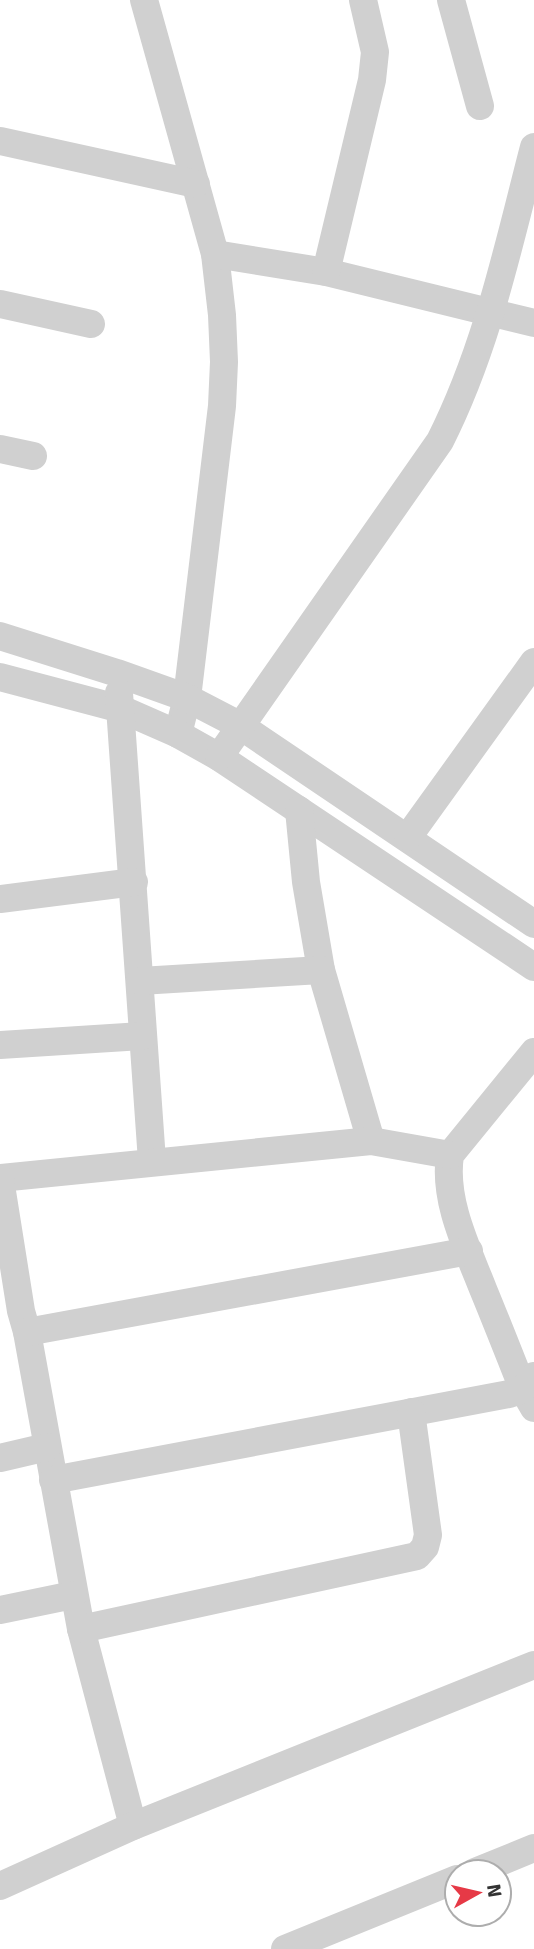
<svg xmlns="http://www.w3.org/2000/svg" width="534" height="1949" font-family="Signika,sans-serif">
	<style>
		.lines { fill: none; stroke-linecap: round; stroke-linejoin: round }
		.minor { stroke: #d0d0d0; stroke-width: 28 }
	</style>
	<rect width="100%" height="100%" fill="#fff"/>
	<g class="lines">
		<g class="minor">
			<path d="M144 0 215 254 222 315 224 362 222 406 187 698 178 734"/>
			<path d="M451 0 480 106"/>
			<path d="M0 141 196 184"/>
			<path d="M215 254 326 272 534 323"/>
			<path d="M326 272 372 80 375 52 363 0"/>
			<path d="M0 304 91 324"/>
			<path d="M0 449 33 456"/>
			<path d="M0 636 117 673 187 698 239 725 534 924"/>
			<path d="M0 677 121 709 178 734 219 757 534 967"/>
			<path d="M119 693 152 1161"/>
			<path d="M219 757 440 441C487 348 508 247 534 147"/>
			<path d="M299 810 306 882 321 970 371 1141"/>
			<path d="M408 837 534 662"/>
			<path d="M0 899 134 882"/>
			<path d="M140 981 321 970"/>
			<path d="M0 1045 142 1036"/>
			<path d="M534 1052 450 1155C443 1200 467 1248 483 1289 497 1323 510 1356 523 1389L534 1408"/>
			<path d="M0 1178 371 1141 450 1155"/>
			<path d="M0 1179 21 1311 27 1332 81 1629 133 1826"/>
			<path d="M27 1332 469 1251"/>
			<path d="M0 1458 47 1447"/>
			<path d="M53 1480 509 1394 523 1389 534 1376"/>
			<path d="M0 1610 73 1595"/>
			<path d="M81 1629 417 1556 425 1547 428 1535 411 1412"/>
			<path d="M475 1872 534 1848"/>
			<path d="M0 1886 133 1826 534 1665"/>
			<path d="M285 1949 457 1879"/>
		</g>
	</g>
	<g transform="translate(478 1893) rotate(82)"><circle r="33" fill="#ffffff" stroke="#adadad" stroke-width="2"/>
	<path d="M0-5L12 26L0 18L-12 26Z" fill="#e63946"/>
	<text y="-10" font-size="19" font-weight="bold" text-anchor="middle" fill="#333333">N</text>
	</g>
</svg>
